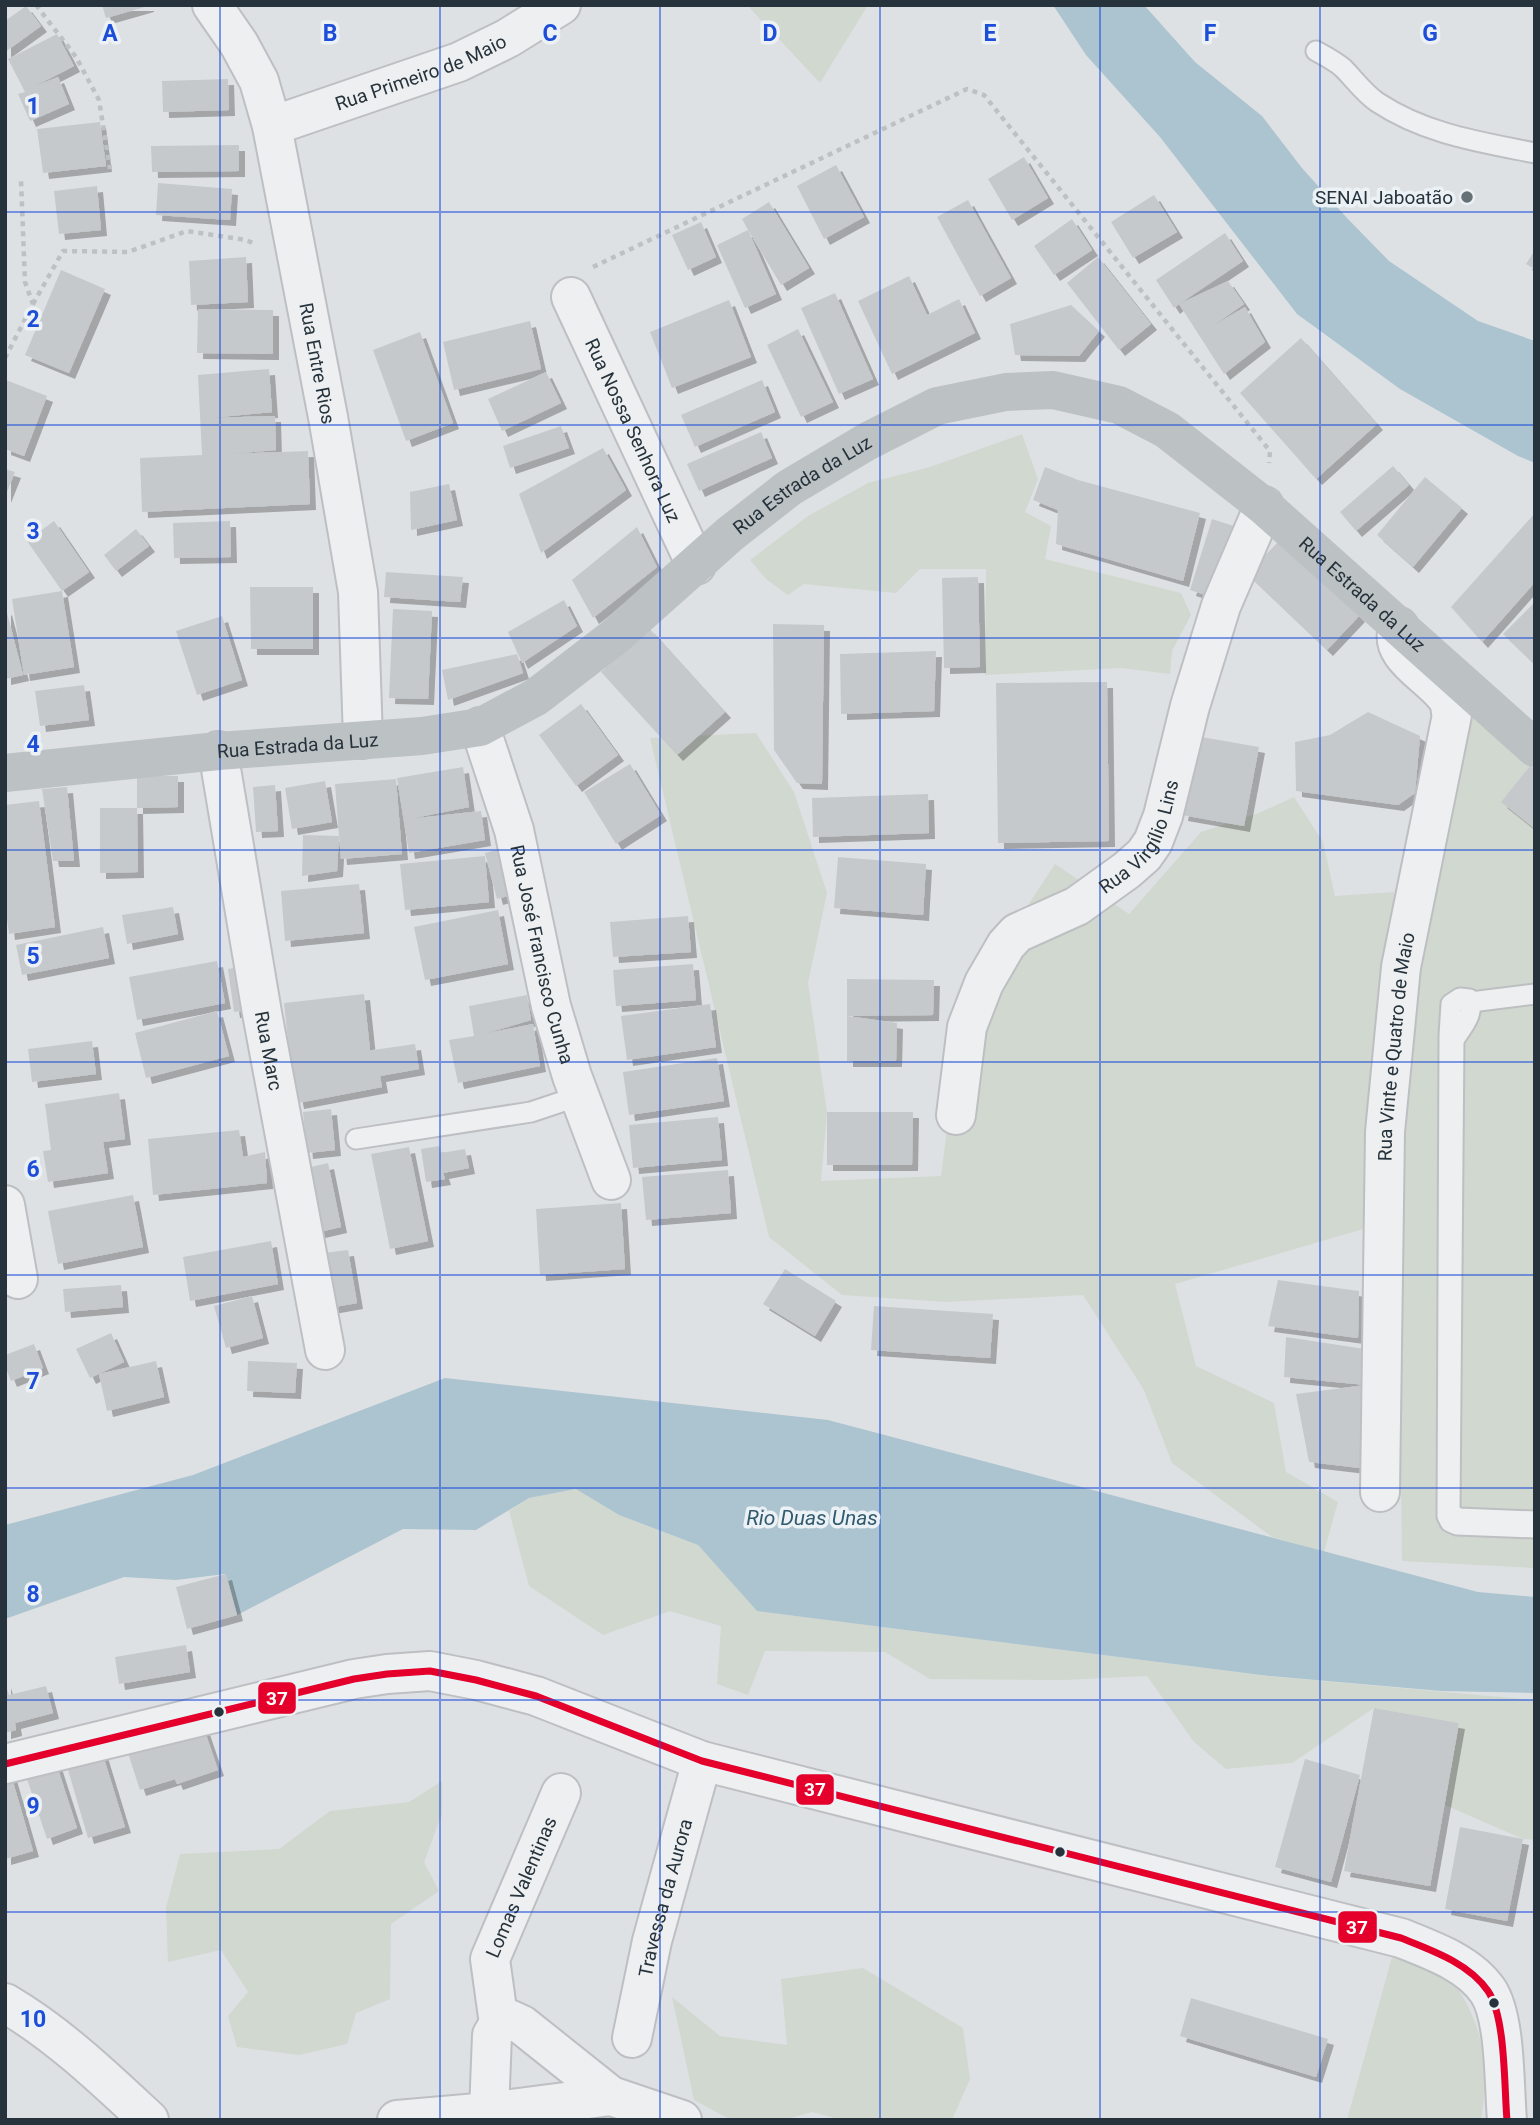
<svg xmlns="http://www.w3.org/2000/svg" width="1540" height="2125" font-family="Roboto,sans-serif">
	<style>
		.green { fill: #d1d8cf }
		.water { fill: #acc4cf }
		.building { fill: #c6c9cc; filter: url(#shadow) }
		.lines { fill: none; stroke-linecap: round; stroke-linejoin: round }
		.lane-casing { stroke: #bdbfc2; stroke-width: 23 }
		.street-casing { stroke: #bdbfc2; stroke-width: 42 }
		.path { stroke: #bdc1c3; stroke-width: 4.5; stroke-dasharray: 5 5; stroke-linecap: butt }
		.lane { stroke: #edeff0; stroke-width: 19 }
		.street { stroke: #edeff0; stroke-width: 38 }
		.secondary { stroke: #bcc1c3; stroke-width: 38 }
		.bus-1-casing { stroke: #ebf1f4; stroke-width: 12 }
		.bus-1 { stroke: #e4002b; stroke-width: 7 }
		.grid { fill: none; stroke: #1d4ed8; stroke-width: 2; stroke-opacity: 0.55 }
		.poi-dot { fill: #667077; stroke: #ebf1f4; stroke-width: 2.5 }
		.bus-dot { fill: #26333c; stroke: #ebf1f4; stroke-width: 2.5 }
		.labels { text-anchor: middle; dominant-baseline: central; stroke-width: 7; stroke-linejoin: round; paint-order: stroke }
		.street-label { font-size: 19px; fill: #26333c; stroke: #ebf1f4 }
		.poi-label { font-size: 19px; fill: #26333c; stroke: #ebf1f4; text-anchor: end }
		.water-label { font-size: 21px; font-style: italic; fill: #315a6e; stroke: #ebf1f4 }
		.grid-label { font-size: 23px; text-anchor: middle; font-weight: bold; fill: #1d4ed8; stroke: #ebf1f4; stroke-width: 7; stroke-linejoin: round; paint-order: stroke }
		.line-badge { stroke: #ebf1f4; stroke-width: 2.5 }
		.badge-label { font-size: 19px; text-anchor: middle; font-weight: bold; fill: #fff }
	</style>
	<defs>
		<filter id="shadow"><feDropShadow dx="6" dy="6" stdDeviation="0" flood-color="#0004"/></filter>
	</defs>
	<rect width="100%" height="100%" fill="#dee1e4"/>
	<g class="green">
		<path d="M747 5H868L820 83Z"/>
		<path d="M1022 434 1038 479 1025 512 1051 526 1045 559 1181 593 1191 615 1172 651 1170 674 1121 668 985 675 986 569H920L896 593 804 584 788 595 766 579 750 560 808 516 868 483 930 467Z"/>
		<path d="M1470 710 1535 766V1568L1402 1561 1397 1153 1404 1039Z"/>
		<path d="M756 733 794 792 827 893 808 983 827 1112 821 1181 941 1176 963 1004 1055 864 1129 914 1201 832 1259 813 1294 797 1323 842 1335 896 1394 892 1370 1227 1175 1284 1196 1366 1274 1403 1286 1472 1338 1502 1324 1552 1272 1537 1172 1463 1144 1390 1083 1295 946 1302 842 1295 769 1237 650 738Z"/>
		<path d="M577 1489 619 1515 698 1545 757 1611 1268 1676 1535 1700V1840L1523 1839 1445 1805 1459 1723 1374 1708 1292 1763 1226 1769 1194 1742 1147 1676 1065 1680 930 1679 885 1652 765 1651 748 1695 717 1684 721 1626 670 1611 603 1635 529 1586 509 1511 529 1498Z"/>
		<path d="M442 1781V1814L424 1862 439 1891 391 1924 390 1999 356 2013 347 2044 299 2055 237 2047 228 2016 248 1992 221 1950 168 1962 166 1908 180 1854 279 1849 330 1811 409 1802Z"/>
		<path d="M1392 1957C1407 1961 1425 1963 1439 1970 1450 1976 1458 1988 1464 1999 1486 2039 1489 2075 1481 2120H1347Z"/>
		<path d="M863 1968 963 2028 970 2079 952 2120H842L812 2112 784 2120H731L694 2100 672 1997 720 2036 787 2045 781 1979Z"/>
	</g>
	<g class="water">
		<path d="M1053 5H1144L1195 62 1262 116 1302 168 1347 218 1389 261 1478 321 1535 341V463L1518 456 1400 389 1297 314 1160 137 1086 55Z"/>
		<path d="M445 1378 828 1420 1478 1592 1535 1597V1693L1441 1691 1269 1676 757 1611 698 1545 619 1515 576 1489 529 1498 476 1530 403 1529 237 1615 225 1574 176 1580 124 1577 5 1619V1525L193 1475Z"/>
	</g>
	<g class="building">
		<path d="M102 5H148V6L106 18Z"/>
		<path d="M26 6 41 26 5 52V21Z"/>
		<path d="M57 34 74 66 33 87 58 77 69 104 30 121 18 94 25 92 8 59Z"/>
		<path d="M228 79 229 110 163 112 162 81Z"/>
		<path d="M100 122 106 166 43 173 37 129Z"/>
		<path d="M239 145V171L152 172 151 146Z"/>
		<path d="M1024 157 1048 198 1012 220 988 179Z"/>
		<path d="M836 165 864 217 824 239 797 186Z"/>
		<path d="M158 183 232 189 230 220 156 215Z"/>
		<path d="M97 186 101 230 59 234 54 191Z"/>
		<path d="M1154 195 1177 232 1133 258 1111 222Z"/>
		<path d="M968 200 1011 278 980 296 937 217Z"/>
		<path d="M769 202 809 268 781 285 748 230 776 294 745 308 717 245 748 230 742 219Z"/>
		<path d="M1072 219 1092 250 1054 275 1034 246Z"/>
		<path d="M701 222 716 257 688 270 672 235Z"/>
		<path d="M1225 233 1243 261 1179 304 1228 281 1244 304 1211 327 1245 307 1265 342 1224 374 1179 304 1174 308 1156 280Z"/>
		<path d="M1535 250V269L1526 264Z"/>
		<path d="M246 257 248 302 191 305 189 261Z"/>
		<path d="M1098 257 1151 324 1119 350 1067 283Z"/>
		<path d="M61 270 105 289 69 373 25 355Z"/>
		<path d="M909 276 927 315 959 299 975 333 892 374 858 301Z"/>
		<path d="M835 293 873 379 839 394 801 308Z"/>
		<path d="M729 300 751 357 672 388 650 332Z"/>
		<path d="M1071 305 1099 331 1079 356 1015 355 1010 324Z"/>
		<path d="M198 309 273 310V354L197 353Z"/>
		<path d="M530 321 541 369 454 390 443 342Z"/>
		<path d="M798 329 833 402 801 417 767 345Z"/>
		<path d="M420 332 453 423 406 441 373 350Z"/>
		<path d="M1301 338 1377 424 1316 479 1240 393Z"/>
		<path d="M269 369 272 412 210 418 275 416 276 450 228 454 308 451 310 504 142 512 140 458 202 455 198 375Z"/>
		<path d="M546 372 561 403 502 431 488 399Z"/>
		<path d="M6 380 47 396 24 456 5 449Z"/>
		<path d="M762 380 775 412 695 447 681 415Z"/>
		<path d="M561 426 569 448 510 468 503 446Z"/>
		<path d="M761 432 772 458 699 491 687 464Z"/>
		<path d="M603 448 626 490 541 553 519 494Z"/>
		<path d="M1393 466 1409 485 1356 531 1340 512Z"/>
		<path d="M1045 467 1078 480 1200 513 1183 581 1056 544 1058 510 1033 500Z"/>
		<path d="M5 469 15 472 5 497Z"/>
		<path d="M1425 477 1462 508 1413 567 1377 535Z"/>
		<path d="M449 484 457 520 411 530 410 492Z"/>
		<path d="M1535 513V582L1482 642 1451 607Z"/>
		<path d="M1212 519 1240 528 1218 599 1190 590Z"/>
		<path d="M54 521 89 572 62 591 27 541Z"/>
		<path d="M230 521 231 557 174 558 173 523Z"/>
		<path d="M637 527 657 567 593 618 572 580Z"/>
		<path d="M136 529 149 546 116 571 104 555Z"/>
		<path d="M1280 540 1359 616 1327 650 1247 574Z"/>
		<path d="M386 572 463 577 460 602 384 597Z"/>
		<path d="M978 577 980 667 944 668 942 578Z"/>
		<path d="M250 587H313V649H251Z"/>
		<path d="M62 591 74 667 24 675 12 599Z"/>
		<path d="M564 600 577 626 522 663 508 632Z"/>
		<path d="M1535 602V665L1503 634Z"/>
		<path d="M6 609 23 675 5 679V610Z"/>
		<path d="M393 609 432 611 428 699 389 698Z"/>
		<path d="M222 616 242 680 197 695 176 631Z"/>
		<path d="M773 624 824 625 822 784 797 783 774 750Z"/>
		<path d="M649 628 725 712 677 755 601 672Z"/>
		<path d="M936 651 934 711 841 714 840 654Z"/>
		<path d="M517 654 523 673 448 700 442 670Z"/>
		<path d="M1107 682 1109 841 998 843 996 683Z"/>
		<path d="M84 685 89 720 40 726 35 691Z"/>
		<path d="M581 704 618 755 576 786 539 735Z"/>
		<path d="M1368 712 1420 736 1415 793 1398 805 1296 791 1295 742 1330 735Z"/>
		<path d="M1196 736 1259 747 1244 826 1182 815Z"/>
		<path d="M630 764 661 815 616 844 584 792Z"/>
		<path d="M1530 766 1535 770V829L1501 802Z"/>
		<path d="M463 767 469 807 409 819 481 811 485 840 409 853 397 778Z"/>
		<path d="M137 776H178V807L137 808Z"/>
		<path d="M396 779 402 854 341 859 339 836 337 871 302 876 303 835 339 836 335 784Z"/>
		<path d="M325 781 332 822 292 829 285 788Z"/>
		<path d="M275 785 278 831 256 832 253 787Z"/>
		<path d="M67 787 74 861H53L42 789Z"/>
		<path d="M928 794 929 833 813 837 812 798Z"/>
		<path d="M39 801 55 927 9 934 5 903V805Z"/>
		<path d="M100 808H137L138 872 100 873Z"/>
		<path d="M512 846 524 891 497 899 485 853Z"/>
		<path d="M485 856 489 902 405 910 400 864Z"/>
		<path d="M838 857 926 864 923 915 834 908Z"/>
		<path d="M359 884 364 933 285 941 281 891Z"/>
		<path d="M173 907 178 934 127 944 122 915Z"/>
		<path d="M498 910 508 964 425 980 414 927Z"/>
		<path d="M688 916 691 952 613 957 610 922Z"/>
		<path d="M103 927 109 958 22 975 16 945Z"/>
		<path d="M217 961 225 1003 137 1020 129 977Z"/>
		<path d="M693 964 696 1000 616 1006 613 970Z"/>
		<path d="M246 966 252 1010 234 1012 228 969Z"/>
		<path d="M847 979 934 980 933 1015 847 1016Z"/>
		<path d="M364 994 370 1050 359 1052 415 1044 419 1069 380 1076 382 1087 298 1103 290 1059 284 1003Z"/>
		<path d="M527 995 531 1020 483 1034 533 1024 540 1066 458 1083 449 1040 474 1036 469 1006Z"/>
		<path d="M710 1004 716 1047 627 1060 621 1016Z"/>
		<path d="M217 1011 229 1056 146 1078 135 1033Z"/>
		<path d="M847 1016 897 1023 896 1061H847Z"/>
		<path d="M92 1041 96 1074 32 1082 28 1049Z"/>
		<path d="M717 1058 724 1101 629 1115 623 1072Z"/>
		<path d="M119 1093 125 1139 103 1142 108 1173 48 1182 43 1151 51 1150 45 1104Z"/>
		<path d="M331 1109 335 1150 307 1153 303 1112Z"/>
		<path d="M827 1112H913L912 1165H827Z"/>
		<path d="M718 1117 722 1160 633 1168 629 1125Z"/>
		<path d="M239 1130 243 1157 265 1152 267 1183 153 1195 148 1139Z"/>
		<path d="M439 1146 441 1153 465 1149 469 1168 443 1173 445 1179 426 1182 421 1149Z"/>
		<path d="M409 1147 428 1241 390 1249 371 1154Z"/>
		<path d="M328 1163 341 1227 315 1233 302 1169Z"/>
		<path d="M728 1170 731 1213 646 1220 642 1177Z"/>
		<path d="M133 1195 143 1247 58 1264 48 1211Z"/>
		<path d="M621 1203 625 1269 540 1275 536 1209Z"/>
		<path d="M271 1241 278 1284 190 1301 183 1257Z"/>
		<path d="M348 1250 357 1303 329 1308 323 1253Z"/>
		<path d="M785 1269 836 1301 815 1336 763 1304Z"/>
		<path d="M1278 1280 1359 1291 1358 1338 1268 1326Z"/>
		<path d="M121 1285 123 1307 65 1312 63 1289Z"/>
		<path d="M252 1296 263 1338 226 1348 214 1306Z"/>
		<path d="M874 1306 993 1314 990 1358 871 1350Z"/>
		<path d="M111 1333 124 1362 90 1378 76 1349Z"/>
		<path d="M1286 1337 1365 1349 1366 1385 1284 1377Z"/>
		<path d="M34 1344 43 1368 11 1381 5 1366V1355Z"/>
		<path d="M156 1361 164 1397 107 1411 99 1374Z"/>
		<path d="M248 1361 297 1363 295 1393 247 1391Z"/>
		<path d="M1366 1385 1360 1468 1309 1462 1296 1394Z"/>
		<path d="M226 1574 237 1615 187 1629 176 1587Z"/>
		<path d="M186 1645 190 1672 119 1684 115 1657Z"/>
		<path d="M5 1682 9 1695 46 1686 53 1713 15 1723 16 1730 5 1733Z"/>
		<path d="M1374 1708 1459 1723 1430 1886 1344 1871Z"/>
		<path d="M201 1720 218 1770 177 1784 175 1779 140 1790 126 1747Z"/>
		<path d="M102 1752 125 1827 88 1838 66 1763Z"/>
		<path d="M1305 1759 1360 1775 1331 1882 1275 1867Z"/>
		<path d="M56 1763 77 1828 47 1839 25 1773Z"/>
		<path d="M11 1775 33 1851 5 1859V1777Z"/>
		<path d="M1460 1827 1523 1839 1507 1921 1445 1909Z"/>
		<path d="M1191 1998 1328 2039 1316 2077 1180 2036Z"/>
	</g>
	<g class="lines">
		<defs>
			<g id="lane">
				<path d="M1316 51C1325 56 1335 61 1343 68 1354 79 1364 93 1377 102 1425 134 1480 142 1535 153"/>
				<path d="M1471 1002 1535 994"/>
				<path d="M356 1139 531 1112 579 1096"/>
				<path d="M1535 1521 1459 1518 1453 1515 1450 1510 1454 1040C1462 1027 1475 1014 1469 999L1460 998 1451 1004 1449 1035 1447 1516 1450 1522 1457 1525 1535 1528"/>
			</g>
			<g id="street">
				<path id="s1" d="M212 5 239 44 259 81 272 126 328 417 358 592 363 739"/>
				<path id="s2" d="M272 126 459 62 508 38 561 5"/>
				<path id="s3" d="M571 297 696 565"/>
				<path id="s4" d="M480 727 514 830 551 1006 572 1076 611 1180"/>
				<path id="s5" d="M218 751 262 1013 325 1350"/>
				<path id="s6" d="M956 1115 967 1027 984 983 1006 945 1017 933 1077 906 1127 870 1144 855 1153 842 1163 816 1190 706 1221 606 1264 506"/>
				<path d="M5 1205 18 1279"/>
				<path id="s7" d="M1380 1492 1385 1132 1401 967 1452 715C1451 715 1450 704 1450 704 1440 679 1385 658 1399 627"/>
				<path d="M5 1764 354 1679 387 1674 430 1671 476 1680 536 1696 702 1761 1401 1938C1431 1950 1469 1963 1488 1991 1506 2018 1504 2087 1507 2120"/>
				<path d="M5 2003C58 2034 104 2078 149 2120"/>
				<path id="s8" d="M499 2024 490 1959 561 1793"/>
				<path id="s9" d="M632 2038 652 1941 702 1761"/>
				<path d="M611 2096 489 2112 492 2035 499 2024 509 2019 522 2025 611 2096 682 2120"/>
				<path d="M397 2120 489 2112"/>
			</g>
		</defs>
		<use href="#lane" class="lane-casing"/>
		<use href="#street" class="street-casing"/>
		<g class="path">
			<path d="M36 5 76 57 99 100 110 169"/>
			<path d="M593 267 967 89 984 95 1270 451 1269 463"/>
			<path d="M33 304 63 251 128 252 187 231 246 240 255 244"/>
			<path d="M5 358 33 304 25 282 21 180"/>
		</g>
		<use href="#lane" class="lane"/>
		<use href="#street" class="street"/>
		<path class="secondary" id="s10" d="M5 773 218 751 422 736 480 727 536 697 613 638 730 534 789 488 868 441 937 406 1006 392 1053 390 1119 405 1167 430 1264 506 1535 748"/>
		<defs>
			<path id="bus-1" d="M5 1764 354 1679 387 1674 430 1671 476 1680 536 1696 702 1761 1401 1938C1431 1950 1469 1963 1488 1991 1506 2018 1504 2087 1507 2120"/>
		</defs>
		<use href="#bus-1" class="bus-1-casing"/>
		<use href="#bus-1" class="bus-1"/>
	</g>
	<path class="grid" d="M220 5V2120M440 5V2120M660 5V2120M880 5V2120M1100 5V2120M1320 5V2120M5 212H1535M5 425H1535M5 638H1535M5 850H1535M5 1062H1535M5 1275H1535M5 1488H1535M5 1700H1535M5 1912H1535"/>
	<circle class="poi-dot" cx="1467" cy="197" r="7"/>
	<g class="bus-dot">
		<circle cx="219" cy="1712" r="6"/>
		<circle cx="1060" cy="1852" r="6"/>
		<circle cx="1494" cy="2003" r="6"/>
	</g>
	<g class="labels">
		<g class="street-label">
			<text stroke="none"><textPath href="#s2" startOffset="158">Rua Primeiro de Maio</textPath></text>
			<text stroke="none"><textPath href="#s1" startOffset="378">Rua Entre Rios</textPath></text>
			<text stroke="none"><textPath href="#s3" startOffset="147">Rua Nossa Senhora Luz</textPath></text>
			<text stroke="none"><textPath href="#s10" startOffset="882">Rua Estrada da Luz</textPath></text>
			<text stroke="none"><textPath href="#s10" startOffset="1533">Rua Estrada da Luz</textPath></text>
			<text stroke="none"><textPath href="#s10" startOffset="294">Rua Estrada da Luz</textPath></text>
			<text stroke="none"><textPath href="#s6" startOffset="359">Rua Virgílio Lins</textPath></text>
			<text stroke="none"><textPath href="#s4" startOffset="236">Rua José Francisco Cunha</textPath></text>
			<text stroke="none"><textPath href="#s7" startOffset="446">Rua Vinte e Quatro de Maio</textPath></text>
			<text stroke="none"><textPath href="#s5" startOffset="304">Rua Marc</textPath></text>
			<text stroke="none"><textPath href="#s8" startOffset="144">Lomas Valentinas</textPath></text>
			<text stroke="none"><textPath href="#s9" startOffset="144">Travessa da Aurora</textPath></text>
		</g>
		<g class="poi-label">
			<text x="1453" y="197">SENAI Jaboatão</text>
		</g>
		<g class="water-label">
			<text x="812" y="1518">Rio Duas Unas</text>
		</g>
	</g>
	<g class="grid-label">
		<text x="110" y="41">A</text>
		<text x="330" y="41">B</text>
		<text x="550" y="41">C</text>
		<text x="770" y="41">D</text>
		<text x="990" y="41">E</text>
		<text x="1210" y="41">F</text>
		<text x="1430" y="41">G</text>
		<text x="33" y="114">1</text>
		<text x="33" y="327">2</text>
		<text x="33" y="539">3</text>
		<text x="33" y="752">4</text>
		<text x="33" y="964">5</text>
		<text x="33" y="1177">6</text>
		<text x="33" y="1389">7</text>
		<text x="33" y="1602">8</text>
		<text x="33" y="1814">9</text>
		<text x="33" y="2027">10</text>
	</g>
	<g class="line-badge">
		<rect x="257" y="1681" width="40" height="34" rx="7" fill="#e4002b"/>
		<rect x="795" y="1773" width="40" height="33" rx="7" fill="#e4002b"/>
		<rect x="1337" y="1910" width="41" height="34" rx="7" fill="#e4002b"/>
	</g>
	<g class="badge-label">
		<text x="277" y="1705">37</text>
		<text x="815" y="1796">37</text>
		<text x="1357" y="1934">37</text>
	</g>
	<rect width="1540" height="2125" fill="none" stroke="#26333c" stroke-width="14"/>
</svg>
